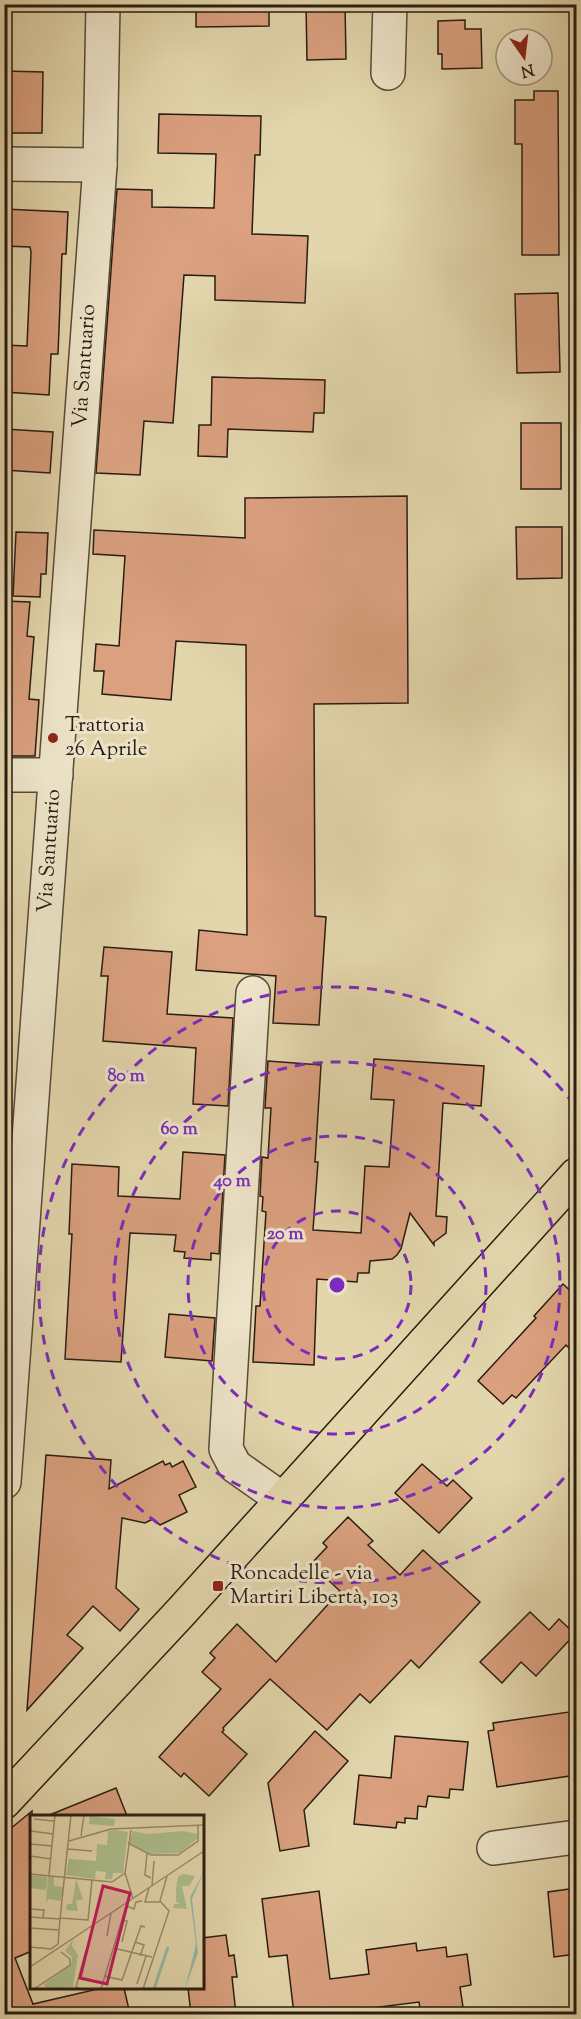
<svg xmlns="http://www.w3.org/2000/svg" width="581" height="2019" font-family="'Sorts Mill Goudy',serif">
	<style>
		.building { fill: #daa07f; stroke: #2a1c12; stroke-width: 1.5 }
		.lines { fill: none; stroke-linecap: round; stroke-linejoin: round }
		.minor-casing { stroke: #584a38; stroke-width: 36 }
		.major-casing { stroke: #2a1c12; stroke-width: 36 }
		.minor { stroke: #ede4c9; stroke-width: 33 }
		.major { stroke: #e3d6ac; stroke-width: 33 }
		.ring { fill: none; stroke: #7b2cbf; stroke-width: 3; stroke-dasharray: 10 8 }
		.poi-dot { fill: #8f2418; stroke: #ede4c9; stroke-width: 2 }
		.labels { text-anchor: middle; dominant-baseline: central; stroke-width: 6; stroke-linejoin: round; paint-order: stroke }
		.street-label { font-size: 21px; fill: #2a1c12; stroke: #ede4c9 }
		.poi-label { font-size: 21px; fill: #2a1c12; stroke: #ede4c9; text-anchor: start }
		.inset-river { fill: none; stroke: #95b9a8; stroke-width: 3 }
		.inset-road { fill: none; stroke: #998c6e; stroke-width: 1.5 }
		.view { fill: #c2185b; fill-opacity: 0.15; stroke: #c2185b; stroke-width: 3 }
		.inset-edge { fill: none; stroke: #2a1c12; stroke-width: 3 }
		.centre { fill: #7b2cbf; stroke: #ede4c9; stroke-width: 3 }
		.ring-label { font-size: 18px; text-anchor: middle; font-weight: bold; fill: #7b2cbf; stroke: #ede4c9; stroke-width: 6; stroke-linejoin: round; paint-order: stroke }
	</style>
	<rect width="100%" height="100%" fill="#e3d6ac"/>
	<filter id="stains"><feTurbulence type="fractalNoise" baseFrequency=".00333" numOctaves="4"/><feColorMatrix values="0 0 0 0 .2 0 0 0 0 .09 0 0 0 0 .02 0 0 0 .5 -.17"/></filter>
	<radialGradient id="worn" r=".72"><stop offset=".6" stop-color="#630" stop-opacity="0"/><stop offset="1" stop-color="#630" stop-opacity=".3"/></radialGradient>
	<g class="building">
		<path d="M196 4H269V26L196 27Z"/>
		<path d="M306 4H345L346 59 307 60Z"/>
		<path d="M465 20V29H481L482 68 442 69V54H438V21Z"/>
		<path d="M4 71 43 72 42 133H4Z"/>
		<path d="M534 91H558L559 255H522V144H515V100H534Z"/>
		<path d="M159 114 261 116 260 155H255L252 234 308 236 305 303 215 300V276L184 275 173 423 144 421 140 475 96 473 117 189 152 190V207L214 208 216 154 158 153Z"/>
		<path d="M4 209 68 212 66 254H62L58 354H51L49 395 4 392V345L27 346 31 252 30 247 4 246Z"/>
		<path d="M558 293 560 372 517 373 515 294Z"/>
		<path d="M212 377 325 380 324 413H314L313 432 228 429 227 457 198 456 199 425H211Z"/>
		<rect x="521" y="423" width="40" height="66"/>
		<path d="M4 429 53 432 50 473 4 470Z"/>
		<path d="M407 496 408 703 314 704 315 916 326 917 319 1025 273 1023 276 976 196 970 199 930 247 935 246 645 176 641 171 700 102 694 104 671H94L96 644 119 646 125 556 93 554 94 530 245 538V498Z"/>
		<path d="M516 527H562V578L517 579Z"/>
		<path d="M16 532 48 533 46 574H41L40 597 13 596Z"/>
		<path d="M4 601 30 602 27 636 34 637 29 699 39 700 35 756H4Z"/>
		<path d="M104 947 172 952 167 1014 233 1018 228 1106 193 1104 196 1048 103 1041 108 976H101Z"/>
		<path d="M374 1059 484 1066 481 1106 443 1103 436 1216 447 1217 446 1233 434 1242V1245L410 1213 401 1249 397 1255 392 1259 370 1261 369 1273H358L357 1282 317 1279 314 1365 253 1362 256 1306H260L266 1212 262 1211 263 1197 260 1196 262 1157 268 1158 271 1108H265L268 1061 321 1065 315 1162H318L313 1230 361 1233 365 1166 389 1167 394 1100 371 1099Z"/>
		<path d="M183 1152 225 1155 219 1254 211 1253V1260L184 1258 185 1252 174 1251 176 1235 130 1233 121 1362 65 1359 72 1234H69L72 1164 119 1167 118 1196 180 1199Z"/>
		<path d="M563 1284 576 1296V1355L566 1345 516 1398 512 1395 503 1404 478 1381 536 1318 534 1316Z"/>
		<path d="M169 1314 215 1318 212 1361 165 1357Z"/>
		<path d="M46 1455 111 1460 109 1489 163 1461 165 1465 170 1463 172 1467 183 1461 196 1487 179 1495 187 1512 160 1525 153 1519 145 1523 122 1518 116 1588 139 1609 120 1631 93 1606 67 1635 83 1648 27 1710Z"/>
		<path d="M422 1464 447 1486 453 1480 472 1498 439 1533 395 1493Z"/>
		<path d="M348 1517 373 1541 368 1545 400 1575 423 1550 480 1602 419 1668 411 1660 370 1703 360 1694 327 1730 270 1679 223 1728 224 1730 222 1732 247 1754 209 1796 184 1773 181 1777 159 1757 221 1689 202 1672 215 1658 210 1653 237 1624 276 1662 340 1591 311 1564 327 1547 323 1543Z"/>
		<path d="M530 1612 549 1630 559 1619 575 1634 536 1676 521 1662 502 1683 480 1662Z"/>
		<path d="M576 1711V1775L497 1787 488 1731 494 1730 493 1723Z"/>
		<path d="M315 1731 348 1761 304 1810 309 1846 280 1851 268 1783Z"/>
		<path d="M395 1736 468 1742 463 1790 450 1789 449 1798 428 1796 426 1807 418 1806 417 1819 405 1818V1823L397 1822 396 1828 354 1824 359 1775 391 1778Z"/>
		<path d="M116 1788 127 1816H47Z"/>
		<path d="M32 1811V1951L15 1958 33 2004 102 1988H124L130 2014H4V1834Z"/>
		<path d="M576 1888V1954L554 1957 548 1892Z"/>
		<path d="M319 1891 330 1979 369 1974 366 1950 416 1943 417 1951 446 1947 447 1957 467 1954 471 1985 460 1987 464 2014H421L419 2002 324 2014H294L287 1955 269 1957 262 1899Z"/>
		<path d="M226 1935 229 1956 234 1955 237 1977H232L236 2014H191L188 1988H202V1938Z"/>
	</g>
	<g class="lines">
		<defs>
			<g id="minor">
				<path d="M388 73 390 4"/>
				<path d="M4 164 100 165"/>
				<path d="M4 775H56"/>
				<path d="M253 993 226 1449 235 1466 282 1499"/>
				<path d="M4 1482 100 165 103 4"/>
				<path d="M494 1848 576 1837"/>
			</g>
			<path id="major" d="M4 1802 181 1612 576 1175"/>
		</defs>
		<use href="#minor" class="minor-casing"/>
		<use href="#major" class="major-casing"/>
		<use href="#minor" class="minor"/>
		<use href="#major" class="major"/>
	</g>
	<g class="ring">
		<circle cx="337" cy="1285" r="74"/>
		<circle cx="337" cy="1285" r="149"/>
		<circle cx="337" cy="1285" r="223"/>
		<path d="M575 1464A298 298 0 1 1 575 1106"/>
	</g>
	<g class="poi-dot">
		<circle cx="53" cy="738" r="6"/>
		<rect x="212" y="1580" width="12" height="12" rx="3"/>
	</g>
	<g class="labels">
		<g class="street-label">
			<text transform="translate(85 366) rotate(-86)">Via Santuario</text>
			<text transform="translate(50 851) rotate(-86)">Via Santuario</text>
		</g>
		<g class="poi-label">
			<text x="65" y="726">Trattoria<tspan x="65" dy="24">26 Aprile</tspan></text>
			<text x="230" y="1574">Roncadelle - via<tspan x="230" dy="24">Martiri Libertà, 103</tspan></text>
		</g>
	</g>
	<g transform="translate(30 1815)">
		<rect width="174" height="174" fill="#e3d6ac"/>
		<path d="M60 1 85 4 84 11 59 9ZM85 15 98 17 93 58H83L82 64H75L76 57 66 56 65 64 36 60 39 44 66 46 67 29 77 30 78 16ZM103 16 117 19 154 16 167 19V24L150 38 121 39 99 28ZM153 59 165 61 159 71H152L157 94 143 93 144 89H151L146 87V74L148 62ZM0 60 17 62 16 75 0 73ZM18 61 24 62V71L33 72 31 86 18 84 16 88ZM46 64 53 84 46 86 48 96 36 95 37 89H42ZM43 124 42 131 48 140 43 172 16 174 14 169 41 150 42 142 35 136Z" fill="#adbf8e"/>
		<path d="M174 57 162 84 168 138 155 174 166 129 160 82Z" fill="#95b9a8"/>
		<path class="inset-river" d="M124 174 138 132"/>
		<path class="inset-road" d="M4 4 24 6M101 15 95 58 103 84M1 16 23 19M51 21 54 0M39 26 81 14 174 10M98 28 121 40H148L168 26V10M0 29 22 31M38 34 62 36M117 38 115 60 121 63M0 41 21 44M0 59 82 67 95 58M19 60 25 0M122 71 124 46M119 73 115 87H130M97 91 104 94 106 87 112 86M0 94 14 95 13 103M0 102 30 104 41 0M30 103 58 105 62 65M0 113 29 115M77 121 81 98M92 127 97 106 92 105M105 127 114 130 110 141M28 129 30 104M0 132 21 134 28 129M83 133 122 142M0 152 174 36M74 161 92 165 111 111 115 112M107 169 116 141M4 174 40 150V144L31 137M52 174 46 172 56 135M71 174 97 88M113 174 139 96 130 86 137 61"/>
		<path class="view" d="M73 71 100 78 77 169 50 163Z"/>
		<rect width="174" height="174" class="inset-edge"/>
	</g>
	<circle cx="337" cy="1285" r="9" class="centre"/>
	<g class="ring-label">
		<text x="126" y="1081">80 m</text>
		<text x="179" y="1134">60 m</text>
		<text x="232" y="1186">40 m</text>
		<text x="285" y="1239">20 m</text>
	</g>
	<rect width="581" height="2019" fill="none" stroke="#e3d6ac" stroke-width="24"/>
	<rect x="6" y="6" width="569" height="2007" fill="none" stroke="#2a1c12" stroke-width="3"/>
	<rect x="12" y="12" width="557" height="1995" fill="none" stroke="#2a1c12" stroke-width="1.5"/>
	<g transform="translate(524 57) rotate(166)"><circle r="28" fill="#ede4c9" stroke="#9f9480" stroke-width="1.5"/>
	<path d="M0-4.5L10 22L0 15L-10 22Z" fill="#8f2418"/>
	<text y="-9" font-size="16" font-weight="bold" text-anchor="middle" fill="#2a1c12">N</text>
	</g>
	<rect width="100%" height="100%" filter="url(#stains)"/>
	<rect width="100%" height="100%" fill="url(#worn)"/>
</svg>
